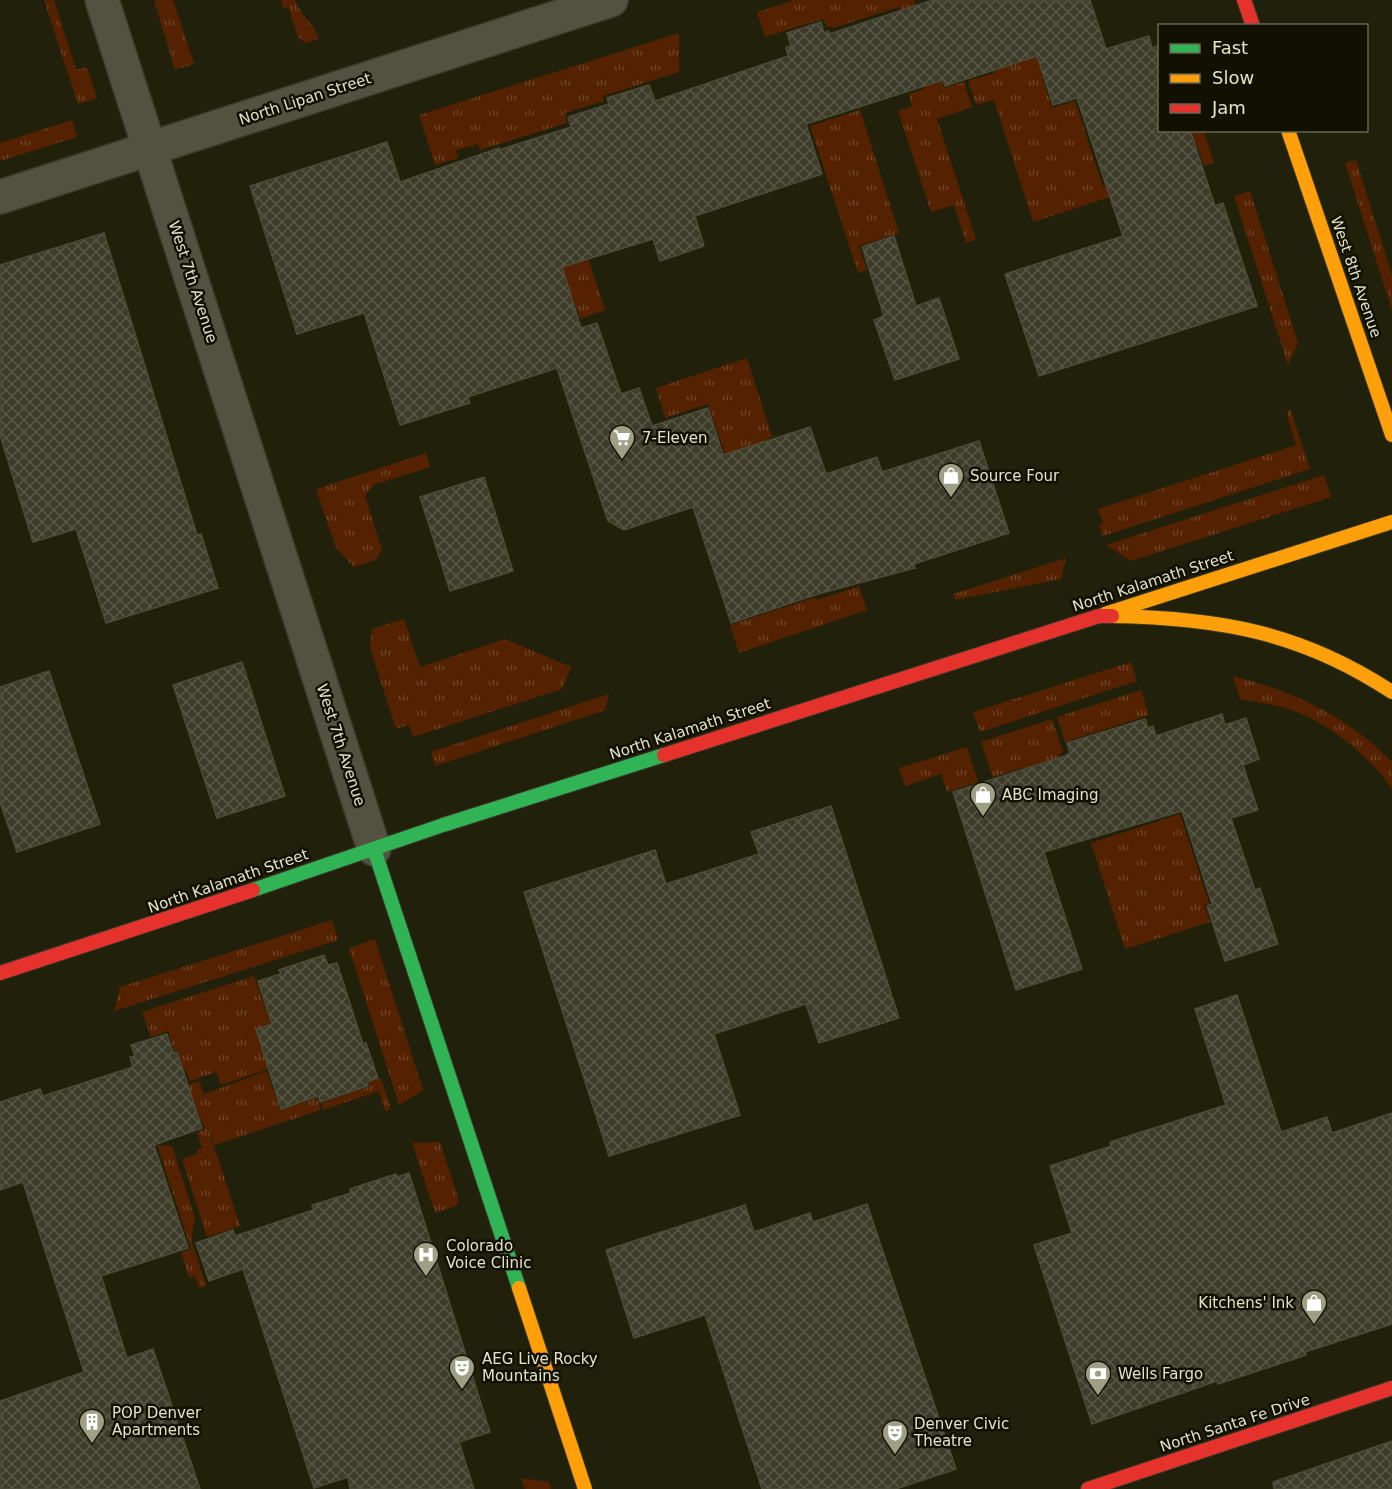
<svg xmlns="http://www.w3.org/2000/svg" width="1392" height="1489" font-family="'DejaVu Sans',sans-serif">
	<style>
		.grass { fill: url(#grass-tufts) }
		.building { fill: url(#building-cross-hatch); stroke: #4c4b37; stroke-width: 1.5 }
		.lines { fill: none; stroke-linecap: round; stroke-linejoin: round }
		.street-casing { stroke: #3a392b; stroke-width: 36 }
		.fast-casing { stroke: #3a392b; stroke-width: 16 }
		.slow-casing { stroke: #3a392b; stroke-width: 16 }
		.jam-casing { stroke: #3a392b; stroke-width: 16 }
		.street { stroke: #535240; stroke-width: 33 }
		.fast { stroke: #30b455; stroke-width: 14 }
		.slow { stroke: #ff9f0a; stroke-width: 14 }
		.jam { stroke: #e5322d; stroke-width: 14 }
		.labels { text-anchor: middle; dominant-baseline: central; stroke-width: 5; stroke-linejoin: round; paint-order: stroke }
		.street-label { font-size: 15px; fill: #e3e3c8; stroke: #121000 }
		.poi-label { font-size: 15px; fill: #e3e3c8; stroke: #121000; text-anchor: start }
	</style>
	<defs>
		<pattern id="grass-tufts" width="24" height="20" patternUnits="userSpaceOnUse" patternTransform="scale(1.5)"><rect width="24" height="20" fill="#552201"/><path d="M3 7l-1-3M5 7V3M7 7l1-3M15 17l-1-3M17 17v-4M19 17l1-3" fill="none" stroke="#6d4225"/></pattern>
		<pattern id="building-cross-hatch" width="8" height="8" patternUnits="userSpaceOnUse" patternTransform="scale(1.5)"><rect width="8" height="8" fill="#3d3c2a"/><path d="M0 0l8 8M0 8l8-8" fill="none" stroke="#595847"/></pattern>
	</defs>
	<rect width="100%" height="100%" fill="#21200a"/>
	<g class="grass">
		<path d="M44 0H54L76 70 87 67 97 98 78 104Z"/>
		<path d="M154 0H173L194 64 175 70Z"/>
		<path d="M281 0H295C301 17 314 23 319 39L305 43 298 37 288 7 283 8Z"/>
		<path d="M794 0H914L923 28 908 32 899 7 833 28 832 26 827 27 823 19 765 37 757 12Z"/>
		<path d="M1030 29 1044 72 1041 74 1052 108 1075 101 1103 187 1115 183 1119 194 1033 222 994 100 976 105 968 81 995 73 985 43Z"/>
		<path d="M679 33V72L603 96 604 101 565 113 567 123 480 150 478 144 456 150 458 158 435 165 419 115Z"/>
		<path d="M907 36 934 56 944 88 964 82 972 107 937 119 976 239 966 243 954 205 931 212 898 111 912 106 909 94 924 89Z"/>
		<path d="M860 110 899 233 859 246 867 270 858 273 810 126Z"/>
		<path d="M72 120 77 137 0 161V143Z"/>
		<path d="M1187 131H1204L1214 163 1204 166 1197 145 1192 146Z"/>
		<path d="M1356 160 1392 275V310L1345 163Z"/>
		<path d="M1250 191 1298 343 1288 365 1234 196Z"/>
		<path d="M581 236 605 310 580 319 575 304 534 318 501 260Z"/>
		<path d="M747 358 772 437 764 440 784 503 681 469 725 454 708 404 665 418 656 388Z"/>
		<path d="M1290 408 1310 469 1103 536 1099 525 1103 523 1098 509 1296 445 1287 415Z"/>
		<path d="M426 453 430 467 373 485 365 496 382 550 376 560 354 567 336 548 316 489Z"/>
		<path d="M1324 475 1331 497 1131 561 1106 545Z"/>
		<path d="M1066 558 1061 579 955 600 953 594Z"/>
		<path d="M859 586 867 610 739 653 730 625 816 597 817 600Z"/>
		<path d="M404 619 420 667 505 639 571 667 562 689 413 737 409 725 396 729 370 648 372 629Z"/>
		<path d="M1131 662 1137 681 980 732 973 712Z"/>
		<path d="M1233 676C1295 692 1347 716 1392 762V788C1368 756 1332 725 1294 711 1278 704 1257 703 1240 699Z"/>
		<path d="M1141 690 1149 715 1065 742 1057 717Z"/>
		<path d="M609 694 605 710 435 766 431 752Z"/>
		<path d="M1052 719 1063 752 1059 754 1083 827 1045 839 1022 768 993 777 981 742Z"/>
		<path d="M967 747 978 782 947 792 941 774 905 786 899 768Z"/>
		<path d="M1180 814 1209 903 1204 905 1210 922 1125 949 1091 843Z"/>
		<path d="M332 920 338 940 114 1011 120 987Z"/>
		<path d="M375 939 423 1090 399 1105 349 948Z"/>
		<path d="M254 976 271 1024 255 1029 268 1069 221 1085 216 1072 190 1081 186 1070 182 1071 178 1050 174 1051 168 1031 151 1037 142 1012Z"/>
		<path d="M267 1071 280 1110 317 1098 321 1110 215 1145 208 1128 240 1226 207 1237 182 1159 197 1154V1150L202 1148 197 1132 205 1129 187 1085 199 1081 204 1094Z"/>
		<path d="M381 1078 391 1109 385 1111 379 1091 323 1110 321 1103 369 1087 368 1082Z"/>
		<path d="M440 1142 459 1200 456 1206 435 1213 412 1143Z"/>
		<path d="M157 1145 172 1146 195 1218 191 1239 206 1286 199 1288 195 1276 189 1278 181 1252 191 1249Z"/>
		<path d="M521 1478 549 1482 551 1489H525Z"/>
	</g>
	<g class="building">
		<path d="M933 0H1090L1106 49 1149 36 1152 48 1160 45V130H1190L1215 206 1223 203 1257 306 1039 376 1005 274 1123 236 1077 98 1053 105 1037 56 945 86 943 80 806 124 822 174 695 216 704 246 660 261 653 239 562 267 581 328 597 323 621 394 639 388 652 426 708 408 723 455 810 427 826 474 877 457 882 472 979 441 1009 533 914 564 915 568 818 594 731 623 693 507 624 530 608 521 557 368 468 397 470 403 400 425 364 313 297 334 250 186 387 142 400 182 499 148V150L571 127 568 117 609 104 607 98 649 85 655 101 788 56 786 47 791 46 787 33 821 22 824 33 828 31 829 34Z"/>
		<path d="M104 233 197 535 201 534 218 588 106 623 76 529 33 542 0 435V265Z"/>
		<path d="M894 236 916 306 939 298 959 359 895 380 874 320 884 316 862 247Z"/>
		<path d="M484 477 513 571 450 591 420 497Z"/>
		<path d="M242 662 285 796 217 818 173 685Z"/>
		<path d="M49 671 100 824 17 852 0 802V687Z"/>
		<path d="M1222 714 1225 725 1246 718 1259 759 1243 765 1258 810 1231 818 1255 890 1260 888 1278 944 1225 961 1207 906 1212 904 1182 811 1044 852 1082 969 1016 990 953 792 1065 756 1070 753 1067 743 1145 719 1148 728 1153 726 1156 736Z"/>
		<path d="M831 806 899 1018 819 1043 806 1004 714 1034 740 1115 609 1156 524 892 655 850 666 884 759 854 751 832Z"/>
		<path d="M324 955 328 965 337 963 363 1044 366 1043 378 1078 367 1082 368 1086 320 1102 318 1096 281 1109 256 1029 272 1024 258 981 281 974 279 970Z"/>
		<path d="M1237 995 1281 1132 1327 1117 1332 1133 1392 1113V1324L1305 1352 1306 1355 1218 1384 1217 1381 1092 1424 1034 1245 1072 1233 1050 1166 1111 1146 1110 1142 1226 1105 1195 1009Z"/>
		<path d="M167 1034 173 1053 177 1052 202 1128 154 1145 188 1248 101 1276 127 1358 153 1349 200 1489H0V1401L84 1372 23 1182 0 1190V1102L40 1089 43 1096 133 1067 130 1057 135 1056 131 1045Z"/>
		<path d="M409 1173 490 1432 459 1442 474 1489H350L348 1477 314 1488 243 1269 209 1281 196 1243 233 1230 235 1236 313 1210 312 1205 351 1193 350 1189 396 1174 397 1177Z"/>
		<path d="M867 1204 956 1469 896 1489H762L705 1315 634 1338 606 1250 745 1205 754 1232 810 1213 813 1222Z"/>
		<path d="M1392 1441V1489H1274L1273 1482Z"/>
	</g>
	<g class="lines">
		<defs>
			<g id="street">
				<path d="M102 0 374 849"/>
				<path d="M0 197 611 0"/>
			</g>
			<g id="fast">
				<path d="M374 849 519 1288"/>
				<path d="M253 890 443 825 664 755"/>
			</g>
			<g id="slow">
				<path d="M1288 130 1392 435"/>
				<path d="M1105 614 1392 522"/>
				<path d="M1112 616C1219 618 1301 632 1392 692"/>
				<path d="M519 1288 585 1489"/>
			</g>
			<g id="jam">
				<path d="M1244 0 1253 26"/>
				<path d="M664 755 1099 616H1112"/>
				<path d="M0 973 253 890"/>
				<path d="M1088 1489 1392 1388"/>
			</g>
		</defs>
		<use href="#street" class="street-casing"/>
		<use href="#fast" class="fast-casing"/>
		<use href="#slow" class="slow-casing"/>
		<use href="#jam" class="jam-casing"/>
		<use href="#street" class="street"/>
		<use href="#fast" class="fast"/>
		<use href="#slow" class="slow"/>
		<use href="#jam" class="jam"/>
	</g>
	<defs>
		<symbol id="supermarket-pin" viewBox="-11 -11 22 30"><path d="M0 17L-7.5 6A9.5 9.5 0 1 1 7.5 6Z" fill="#9f9f86" stroke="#121000"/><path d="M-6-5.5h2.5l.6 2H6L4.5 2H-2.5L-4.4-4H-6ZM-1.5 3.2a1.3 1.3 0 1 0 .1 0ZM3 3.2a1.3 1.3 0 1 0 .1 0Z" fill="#fff"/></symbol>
		<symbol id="shop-pin" viewBox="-11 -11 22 30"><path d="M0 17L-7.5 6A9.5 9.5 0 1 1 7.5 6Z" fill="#9f9f86" stroke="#121000"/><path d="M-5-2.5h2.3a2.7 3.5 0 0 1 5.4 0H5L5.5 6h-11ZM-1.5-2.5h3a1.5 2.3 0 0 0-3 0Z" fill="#fff"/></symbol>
		<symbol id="hospital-pin" viewBox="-11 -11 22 30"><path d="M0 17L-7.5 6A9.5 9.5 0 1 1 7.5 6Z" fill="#9f9f86" stroke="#121000"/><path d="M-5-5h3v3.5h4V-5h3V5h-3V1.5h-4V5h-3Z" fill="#fff"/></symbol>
		<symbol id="theatre-pin" viewBox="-11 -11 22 30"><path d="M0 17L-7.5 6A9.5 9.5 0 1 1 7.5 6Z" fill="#9f9f86" stroke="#121000"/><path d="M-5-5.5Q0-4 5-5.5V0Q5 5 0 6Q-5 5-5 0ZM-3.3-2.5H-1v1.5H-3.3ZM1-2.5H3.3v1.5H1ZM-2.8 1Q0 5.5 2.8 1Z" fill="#fff"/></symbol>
		<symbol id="bank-pin" viewBox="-11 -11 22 30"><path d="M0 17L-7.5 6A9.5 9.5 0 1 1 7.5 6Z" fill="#9f9f86" stroke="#121000"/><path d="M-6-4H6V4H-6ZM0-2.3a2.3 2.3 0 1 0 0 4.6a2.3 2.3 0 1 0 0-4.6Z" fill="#fff"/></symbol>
		<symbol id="building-pin" viewBox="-11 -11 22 30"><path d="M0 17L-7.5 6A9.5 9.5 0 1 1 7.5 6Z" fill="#9f9f86" stroke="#121000"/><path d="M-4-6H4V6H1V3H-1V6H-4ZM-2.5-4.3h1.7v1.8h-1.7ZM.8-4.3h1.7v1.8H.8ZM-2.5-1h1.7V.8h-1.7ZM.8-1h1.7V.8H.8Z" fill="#fff"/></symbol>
	</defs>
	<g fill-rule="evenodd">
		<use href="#supermarket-pin" x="607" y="423" width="30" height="40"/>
		<use href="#shop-pin" x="936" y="461" width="30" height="40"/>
		<use href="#shop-pin" x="968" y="780" width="30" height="40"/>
		<use href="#hospital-pin" x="411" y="1240" width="30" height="40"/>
		<use href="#shop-pin" x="1299" y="1288" width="30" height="40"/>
		<use href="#theatre-pin" x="447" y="1353" width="30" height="40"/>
		<use href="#bank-pin" x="1083" y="1359" width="30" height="40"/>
		<use href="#building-pin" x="77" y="1407" width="30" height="40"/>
		<use href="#theatre-pin" x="880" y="1418" width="30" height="40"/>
	</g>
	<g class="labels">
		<g class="street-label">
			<text transform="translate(305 99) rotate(-18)">North Lipan Street</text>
			<text transform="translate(1356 277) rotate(71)">West 8th Avenue</text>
			<text transform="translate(193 282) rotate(72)">West 7th Avenue</text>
			<text transform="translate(1153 581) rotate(-18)">North Kalamath Street</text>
			<text transform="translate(690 729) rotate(-18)">North Kalamath Street</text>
			<text transform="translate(341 745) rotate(72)">West 7th Avenue</text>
			<text transform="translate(228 881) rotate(-19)">North Kalamath Street</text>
			<text transform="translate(1235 1423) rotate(-18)">North Santa Fe Drive</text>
		</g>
		<g class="poi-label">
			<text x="642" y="438">7-Eleven</text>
			<text x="970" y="476">Source Four</text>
			<text x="1002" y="795">ABC Imaging</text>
			<text x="446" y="1246">Colorado<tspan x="446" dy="17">Voice Clinic</tspan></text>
			<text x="1294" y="1303" text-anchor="end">Kitchens' Ink</text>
			<text x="482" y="1359">AEG Live Rocky<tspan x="482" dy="17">Mountains</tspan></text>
			<text x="1118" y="1374">Wells Fargo</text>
			<text x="112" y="1413">POP Denver<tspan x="112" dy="17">Apartments</tspan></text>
			<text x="914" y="1424">Denver Civic<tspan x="914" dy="17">Theatre</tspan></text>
		</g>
	</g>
	<rect x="1158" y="24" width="210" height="108" fill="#121000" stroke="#666450" stroke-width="1.5"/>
	<rect x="1170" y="44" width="30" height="9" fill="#30b455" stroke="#666450" stroke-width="1.5"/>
	<text x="1212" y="54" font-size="18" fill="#e3e3c8">Fast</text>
	<rect x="1170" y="74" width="30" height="9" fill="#ff9f0a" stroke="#666450" stroke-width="1.5"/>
	<text x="1212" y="84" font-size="18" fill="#e3e3c8">Slow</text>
	<rect x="1170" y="104" width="30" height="9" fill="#e5322d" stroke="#666450" stroke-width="1.5"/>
	<text x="1212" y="114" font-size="18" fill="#e3e3c8">Jam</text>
</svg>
